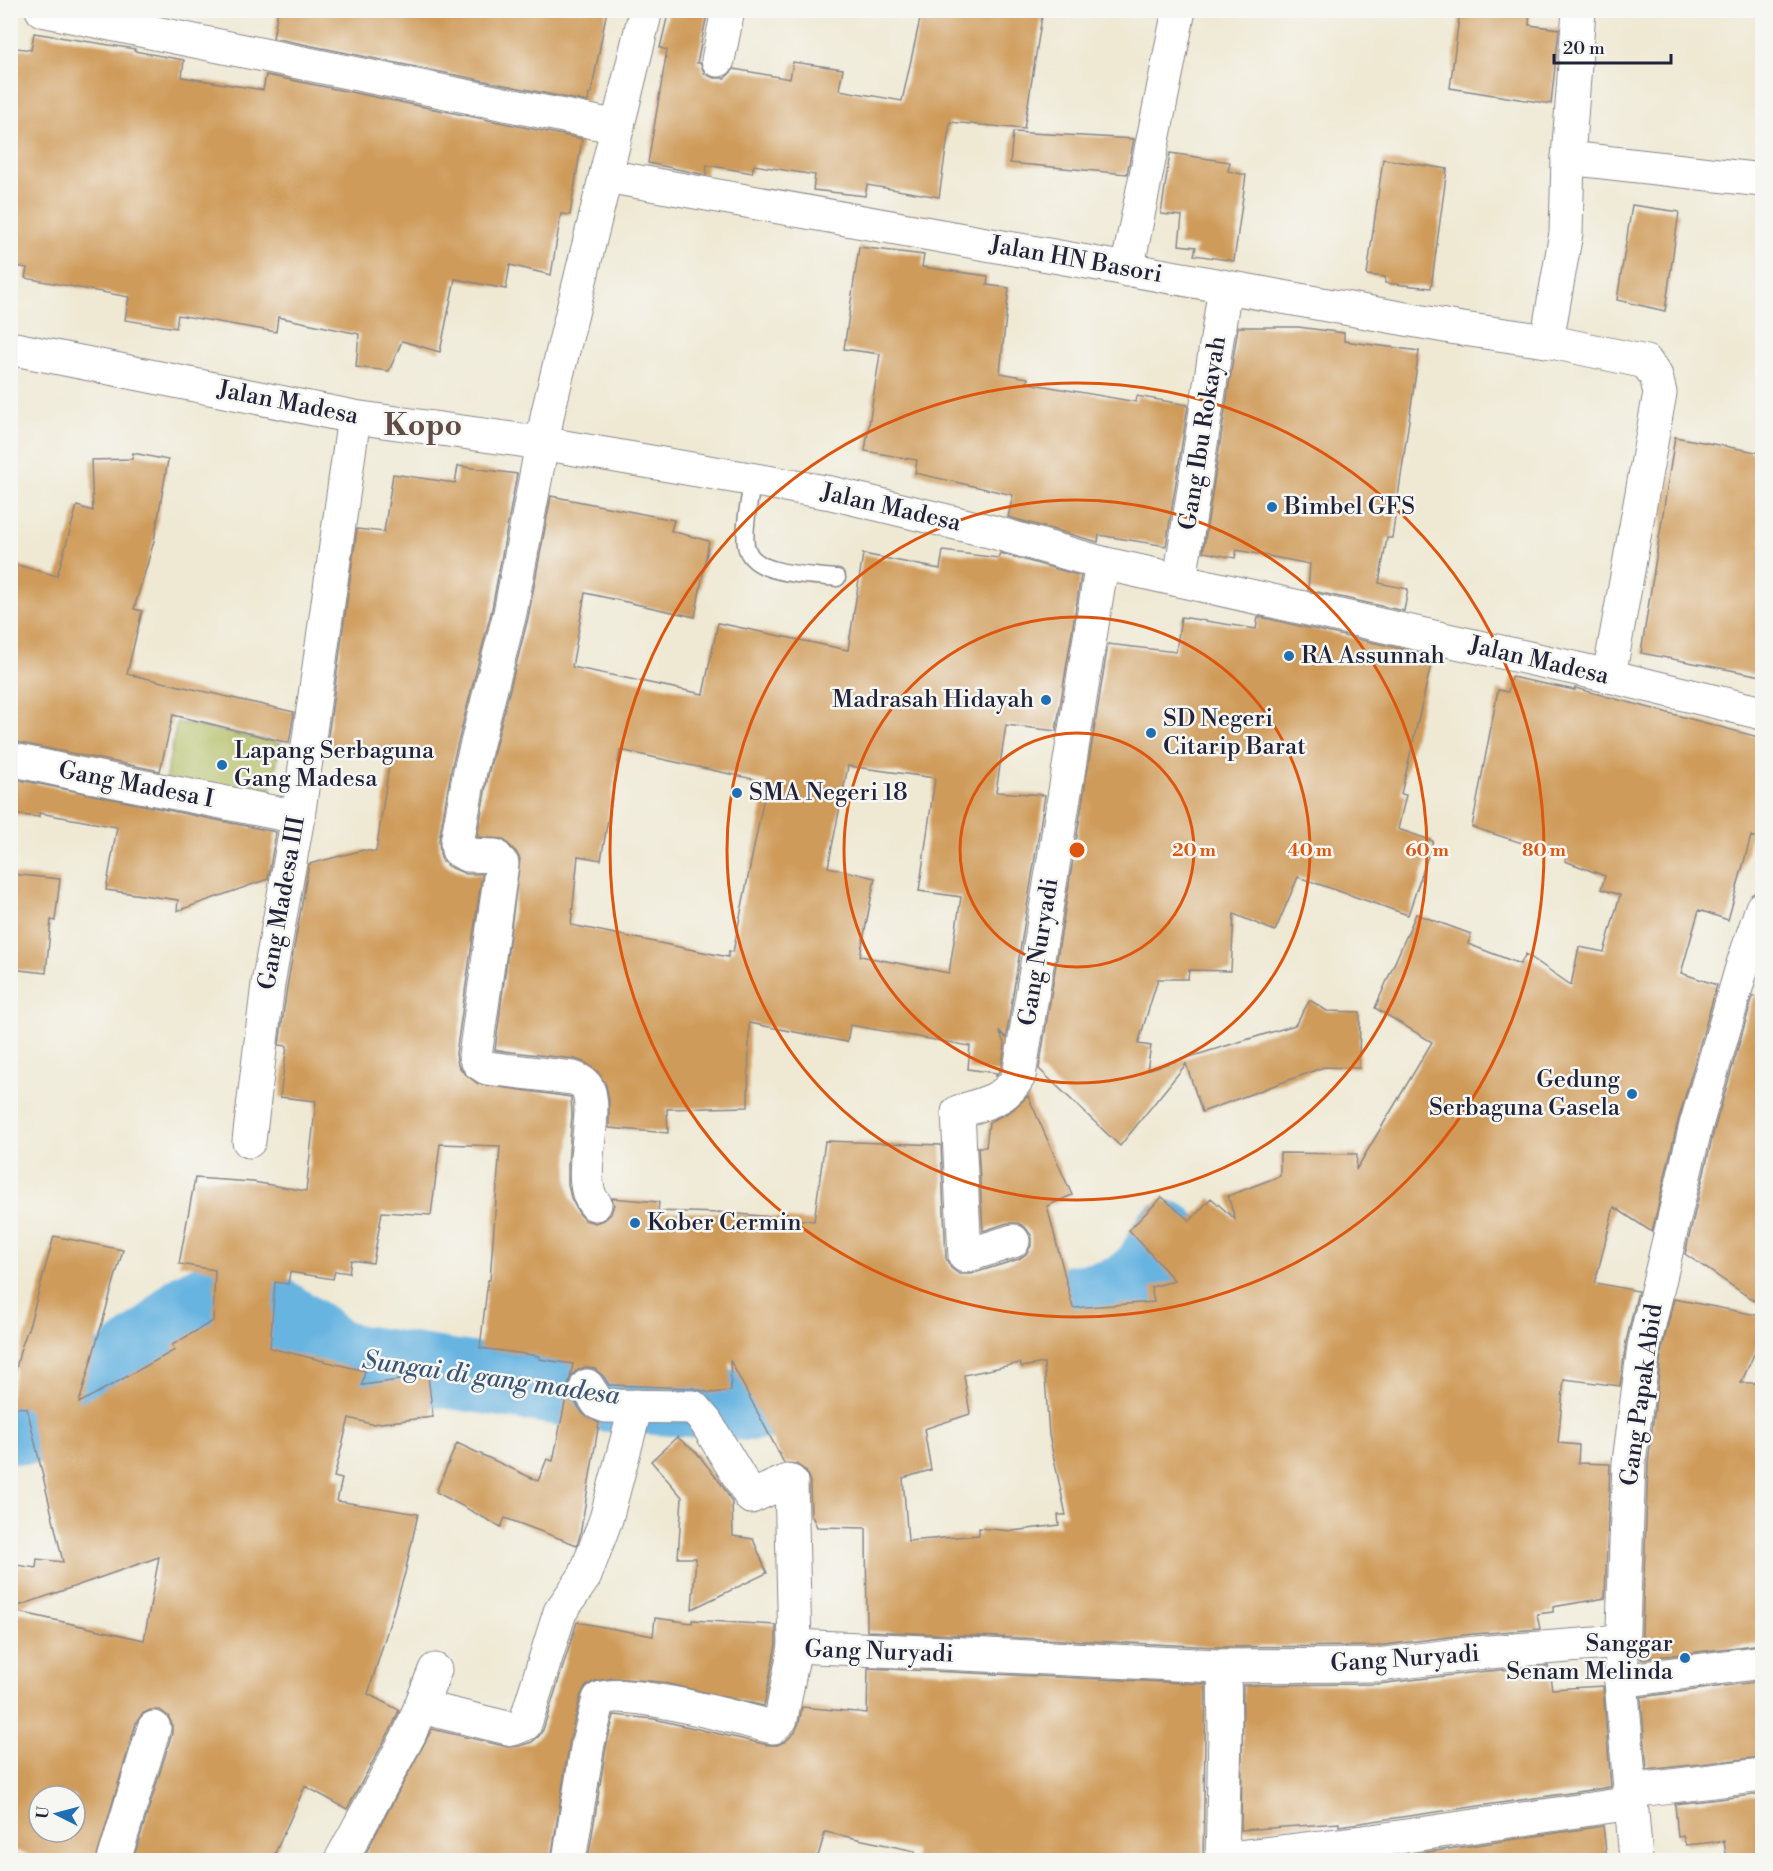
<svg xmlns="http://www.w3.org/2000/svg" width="1773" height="1871" font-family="'Libre Bodoni',serif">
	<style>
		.green { fill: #afba5c; stroke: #686e4c; stroke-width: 1.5 }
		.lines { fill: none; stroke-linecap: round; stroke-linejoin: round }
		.river { stroke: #68b4e1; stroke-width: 70 }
		.building { fill: #cf9b5a; fill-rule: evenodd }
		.lane-casing { stroke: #888688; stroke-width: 19 }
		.street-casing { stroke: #888688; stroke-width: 35 }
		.lane { stroke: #fff; stroke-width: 16 }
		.street { stroke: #fff; stroke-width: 33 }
		.ring { fill: none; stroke: #de560e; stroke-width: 3 }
		.poi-dot { fill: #1f6fb2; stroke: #f6f6f2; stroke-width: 2 }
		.labels { text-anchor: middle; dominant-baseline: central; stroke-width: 5; stroke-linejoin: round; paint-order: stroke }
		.street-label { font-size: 24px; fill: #22223b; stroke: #f6f6f2 }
		.poi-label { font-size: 24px; fill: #22223b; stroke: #f6f6f2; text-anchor: start }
		.water-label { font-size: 26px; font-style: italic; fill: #3a5575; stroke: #f6f6f2 }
		.district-label { font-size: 30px; font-weight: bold; fill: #5f4c46; stroke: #f6f6f2 }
		.centre { fill: #de560e; stroke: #f6f6f2; stroke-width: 3 }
		.ring-label { font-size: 18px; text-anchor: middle; font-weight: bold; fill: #de560e; stroke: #f6f6f2; stroke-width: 5; stroke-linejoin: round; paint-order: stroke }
	</style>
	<rect width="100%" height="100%" fill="#f6f6f2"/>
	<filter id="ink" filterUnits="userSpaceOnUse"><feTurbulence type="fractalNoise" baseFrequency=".0167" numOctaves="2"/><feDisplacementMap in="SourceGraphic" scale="12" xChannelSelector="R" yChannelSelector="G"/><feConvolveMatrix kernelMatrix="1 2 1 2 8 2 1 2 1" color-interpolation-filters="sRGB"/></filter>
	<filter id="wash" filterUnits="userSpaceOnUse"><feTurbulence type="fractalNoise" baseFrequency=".008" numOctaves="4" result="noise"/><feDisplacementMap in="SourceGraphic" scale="24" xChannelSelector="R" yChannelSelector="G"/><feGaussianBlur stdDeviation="1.35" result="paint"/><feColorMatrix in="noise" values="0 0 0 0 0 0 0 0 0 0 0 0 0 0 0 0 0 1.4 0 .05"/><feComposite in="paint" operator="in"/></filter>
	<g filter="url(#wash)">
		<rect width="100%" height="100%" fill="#efe9d4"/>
		<path class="green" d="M177 722 281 743 267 808 164 787Z"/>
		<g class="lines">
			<g class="river">
				<path d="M1041 1310 1074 1300 1106 1296 1127 1289 1148 1270 1167 1236"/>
				<path d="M10 1429H32L47 1426 165 1332 187 1308 210 1297 226 1292 243 1295 261 1302 314 1337 330 1352 353 1359 595 1396 751 1406C784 1403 814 1388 844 1376"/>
			</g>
		</g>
		<g id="blocks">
			<g class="building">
				<path d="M278 10H607L591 94H589L588 102 273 38Z"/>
				<path d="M669 10H708L697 63H700L705 74 714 78H725L734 69 790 79 793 62 843 69 839 90 902 101 922 10H1043L1024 129 950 122 939 197 867 185 865 196 813 190 815 175 754 165 752 173 707 165 706 175 648 163 667 50 660 48Z"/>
				<path d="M1460 10H1530L1529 25 1559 29 1551 104 1450 88Z"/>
				<path d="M34 33 135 49 134 51 184 60 182 77 263 90 266 75 582 139 570 215 561 214 551 275 510 265 506 289 455 279 440 352 402 341 389 371 356 367 359 334 278 317 276 332 178 315 176 328 125 320 129 297 25 278 27 268 10 265V47L31 50Z"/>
				<path d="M1013 132 1134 139 1127 174 1010 163Z"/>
				<path d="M1170 153 1230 162 1228 171 1246 175 1234 261 1194 255 1196 247 1179 245 1182 216 1161 214Z"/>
				<path d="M1383 159 1447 169 1431 288 1385 283V277L1367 275Z"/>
				<path d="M1632 205 1679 212 1665 311 1617 300Z"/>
				<path d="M859 247 924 255 922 267 988 276 987 285 1009 288 1000 373 1028 378 1027 383 1136 402 1137 396 1188 405 1166 546 1099 535 1098 542 1008 517 1013 495 915 473 917 460 865 451 880 354 844 349Z"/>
				<path d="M1238 327H1298L1344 333V341L1419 351 1392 538H1387L1379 583 1408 589 1404 611 1308 590 1310 564 1237 550 1235 558 1203 552Z"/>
				<path d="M1675 437 1762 453V676L1641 653Z"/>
				<path d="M133 453 168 460 154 541 134 609 142 611 127 674 294 712 289 743 173 715 160 771 10 741V563L57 576 77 506 93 511 91 460 132 459Z"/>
				<path d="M458 466 517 474 492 609 452 766 439 840 440 853 442 860 448 866 466 874H482L456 1054 458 1065 463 1072 478 1084 571 1097 572 1115 568 1164V1184L571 1198 579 1213 585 1220 595 1223 604 1220 611 1214 614 1204 612 1198 659 1202 658 1211 718 1213V1212L814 1221 825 1141 941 1145 946 1258 951 1268 959 1274H971L1019 1259 1026 1254 1031 1246V1235L1025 1227 1018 1223H1007L983 1231 978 1147H986L989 1122 1011 1111 1028 1096 1072 1195 1047 1206 1073 1308 1154 1302 1151 1287 1175 1281 1129 1230 1162 1197 1190 1221 1211 1198 1235 1219 1228 1196 1280 1176V1153L1357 1154 1356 1170 1432 1042 1375 1008 1416 914 1471 934 1468 944 1520 964 1526 954 1571 985 1579 947 1604 952 1620 895 1601 889 1605 876 1565 861 1566 857 1472 827 1498 690 1508 692 1511 677 1575 690V688L1762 738V840L1751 836 1728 920 1699 910 1681 973 1717 985 1678 1121 1652 1232 1614 1207 1595 1283 1638 1291 1626 1342 1620 1386 1564 1379 1558 1443 1579 1445 1578 1463 1610 1464 1605 1598 1553 1607V1612L1537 1614 1540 1629 1473 1634 1377 1646 1218 1647 867 1631 866 1528 817 1527 811 1514 810 1482 806 1471 796 1464 784 1463 730 1360 731 1391 710 1393 693 1388 609 1385 603 1376 595 1369 585 1367 576 1371 570 1378 568 1386 571 1396 583 1414 599 1423 580 1535 577 1545 505 1518 501 1527 436 1492 457 1443 538 1481 547 1459 553 1461 573 1364 539 1359V1356L480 1348 488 1280H490L500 1146 440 1144 431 1215 382 1212 373 1263 351 1260 349 1273 335 1271 333 1279 290 1272 288 1284 275 1282 270 1348 365 1371 362 1385 428 1376 433 1417 371 1424 349 1418 334 1477 342 1479 337 1501 418 1514 405 1573 368 1694 399 1710 393 1725 347 1809 305 1786 272 1860H133L172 1733V1724L168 1716 160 1710H150L142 1714 136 1723 96 1860H44L10 1849V1610L144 1640 159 1557 10 1609V1564L36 1568 37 1559 63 1562 27 1408 10 1407V1396L20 1351 30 1323 54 1236 123 1250 79 1403 175 1350 172 1345 213 1321 215 1270 179 1264 195 1178 253 1182 306 1191 316 1101 280 1097 287 1046 279 1045 287 987 309 864 363 850 376 852 390 759 326 751 357 529 384 532 393 474 455 483ZM1020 1363 1022 1367 1044 1363 1049 1435 1066 1515H1058L1059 1525 1012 1531 979 1528V1535L908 1541 903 1478 931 1470 924 1429 970 1414 964 1375ZM39 1796H75V1832H39Z"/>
				<path d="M551 496 674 520 671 531 709 541 695 617 585 593 572 667 703 694 718 623 848 650 863 554 940 569 943 551 998 558 1000 553 1081 576 1056 731 1006 725 996 792 1045 795 1006 1038 999 1031 1005 1045 1001 1069 996 1076V1073L968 1069 970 1046 850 1025 847 1042 749 1023 748 1107 667 1109 668 1133 609 1128V1101L606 1085 598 1072 586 1063 575 1059 495 1050 520 859 516 852 503 839 477 837 488 775 528 618ZM620 750 767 782 733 952 729 951 728 957 571 925 578 856 601 860ZM848 766 935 778 919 891 961 897 949 973 860 956 875 878 828 867Z"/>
				<path d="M1181 617 1256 629 1258 617H1260L1433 656 1401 794 1406 795 1398 829 1433 841 1408 915 1298 877 1275 931 1234 914 1231 971 1189 970 1188 979H1158L1138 1044 1151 1046 1147 1070 1295 1025 1310 1000 1327 1011 1360 1012 1359 1068 1324 1067 1202 1112 1186 1064 1120 1146 1039 1069 1108 644 1176 652Z"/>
				<path d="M10 778 276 832 268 879 177 911 178 900 106 890 117 827 39 813V817L10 814Z"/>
				<path d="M10 874 60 879 55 921 51 920 46 973 10 969Z"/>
				<path d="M1753 996 1762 999V1306L1685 1254 1714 1130Z"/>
				<path d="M1674 1299 1762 1316V1337L1741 1383H1762V1644L1641 1659 1648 1464 1662 1349Z"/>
				<path d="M677 1437 697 1453 722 1485 732 1502 733 1536 753 1539 767 1573 692 1609 696 1558H678L682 1497 651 1461Z"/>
				<path d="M655 1618 692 1623V1620L776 1625V1644L764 1706 660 1682 614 1678 595 1681 586 1686 581 1694 570 1738 551 1860H362L432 1729 508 1747 519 1746 532 1742 539 1736 543 1730 577 1622 653 1636Z"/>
				<path d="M1548 1666 1552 1689 1603 1686 1611 1787 1339 1826V1823L1241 1830 1243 1685 1378 1684 1477 1672Z"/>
				<path d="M868 1668 1206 1684 1203 1860H915V1851L825 1832 817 1860H588L606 1747 614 1715 654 1719 768 1745H777L786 1741 795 1732 799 1723 802 1707 867 1713Z"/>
				<path d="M1762 1681V1757L1647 1770 1641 1697Z"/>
				<path d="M1762 1794V1860H1727L1724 1841 1686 1845 1683 1836 1678 1837 1675 1804Z"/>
				<path d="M1603 1826 1607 1860H1367H1375Z"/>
			</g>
		</g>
	</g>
	<g filter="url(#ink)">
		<use href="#blocks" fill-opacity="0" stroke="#888688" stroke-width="1.5"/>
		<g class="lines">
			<defs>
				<path id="lane" d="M753 479C750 495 742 535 747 549 755 576 814 575 837 578"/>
				<g id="street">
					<path d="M42 10 618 127"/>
					<path d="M718 60 728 10"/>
					<path d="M1568 158 1762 180"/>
					<path d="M606 176 1456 328 1547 341 1646 362 1656 376 1660 393 1609 676"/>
					<path d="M1127 270 1179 10"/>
					<path d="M1547 341 1566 233 1568 158 1579 10"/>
					<path d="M10 348 354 417 541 443 831 493 993 532 1102 563 1609 676 1762 713"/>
					<path d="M1180 580 1225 287"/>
					<path d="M10 759 74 773 298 817"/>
					<path d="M249 1141 268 984 298 817 354 417"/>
					<path d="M595 1204C574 1182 599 1118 588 1089 585 1083 579 1080 573 1078L487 1068 479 1063 475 1056 502 864 495 856 467 855 458 850 457 843 470 771 510 613 548 412 646 10"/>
					<path d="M1013 1241 965 1256 958 1112C984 1103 1005 1101 1019 1076L1102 563"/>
					<path d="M587 1386 598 1403 606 1406 693 1407 706 1422 751 1497 787 1481 791 1482 795 1646"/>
					<path d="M1621 1681 1762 1662"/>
					<path d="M421 1707 512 1729 525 1724 560 1612 585 1576 606 1519 636 1406"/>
					<path d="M1630 1791 1762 1775"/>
					<path d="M1222 1859 1372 1841 1632 1803"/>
					<path d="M114 1860 154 1728"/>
					<path d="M341 1860 410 1733 435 1670"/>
					<path d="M569 1860 588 1743 599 1699C626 1687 739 1719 773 1727L781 1719 795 1646 1218 1666 1378 1665 1475 1653 1622 1642"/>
					<path d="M1222 1860 1225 1734 1224 1666"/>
					<path d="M1636 1860 1621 1681 1629 1462 1644 1346 1696 1125 1743 964 1762 908"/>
				</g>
			</defs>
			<use href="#lane" class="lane-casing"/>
			<use href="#street" class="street-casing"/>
			<use href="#lane" class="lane"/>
			<use href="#street" class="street"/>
		</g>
	</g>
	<g class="ring">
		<circle cx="1077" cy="850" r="117"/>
		<circle cx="1077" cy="850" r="233"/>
		<circle cx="1077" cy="850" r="350"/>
		<circle cx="1077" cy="850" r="467"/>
	</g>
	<g class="poi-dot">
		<circle cx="1272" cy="507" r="6"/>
		<circle cx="1289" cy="656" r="6"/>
		<circle cx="1046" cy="700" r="6"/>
		<circle cx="1151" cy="733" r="6"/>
		<circle cx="222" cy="765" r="6"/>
		<circle cx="737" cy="793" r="6"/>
		<circle cx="1632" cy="1094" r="6"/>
		<circle cx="635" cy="1223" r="6"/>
		<circle cx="1685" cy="1658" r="6"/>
	</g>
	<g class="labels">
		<g class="street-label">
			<text transform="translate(1076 260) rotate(10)">Jalan HN Basori</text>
			<text transform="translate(288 403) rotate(11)">Jalan Madesa</text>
			<text transform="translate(1203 433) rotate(-81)">Gang Ibu Rokayah</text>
			<text transform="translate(891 508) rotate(13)">Jalan Madesa</text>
			<text transform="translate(1539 661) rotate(13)">Jalan Madesa</text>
			<text transform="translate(136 785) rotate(11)">Gang Madesa I</text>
			<text transform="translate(282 903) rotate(-80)">Gang Madesa III</text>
			<text transform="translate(1039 952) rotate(-81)">Gang Nuryadi</text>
			<text transform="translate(1642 1395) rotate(-82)">Gang Papak Abid</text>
			<text transform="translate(879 1652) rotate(2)">Gang Nuryadi</text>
			<text transform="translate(1405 1659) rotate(-4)">Gang Nuryadi</text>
		</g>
		<g class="poi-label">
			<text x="1284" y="507">Bimbel GFS</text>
			<text x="1301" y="656">RA Assunnah</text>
			<text x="1034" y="700" text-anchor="end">Madrasah Hidayah</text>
			<text x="1163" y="719">SD Negeri<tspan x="1163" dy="28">Citarip Barat</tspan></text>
			<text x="234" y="751">Lapang Serbaguna<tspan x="234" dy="28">Gang Madesa</tspan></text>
			<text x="749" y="793">SMA Negeri 18</text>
			<text x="1620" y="1080" text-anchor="end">Gedung<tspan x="1620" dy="28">Serbaguna Gasela</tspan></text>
			<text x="647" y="1223">Kober Cermin</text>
			<text x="1673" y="1644" text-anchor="end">Sanggar<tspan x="1673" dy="28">Senam Melinda</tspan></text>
		</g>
		<g class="water-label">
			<text transform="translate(491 1378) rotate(8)">Sungai di gang madesa</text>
		</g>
		<g class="district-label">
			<text x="423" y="426">Kopo</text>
		</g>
	</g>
	<circle cx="1077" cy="850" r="9" class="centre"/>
	<g class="ring-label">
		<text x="1194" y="856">20 m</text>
		<text x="1310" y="856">40 m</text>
		<text x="1427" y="856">60 m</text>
		<text x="1544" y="856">80 m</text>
	</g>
	<rect width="1773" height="1871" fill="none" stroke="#f6f6f2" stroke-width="36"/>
	<g transform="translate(57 1814) rotate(276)"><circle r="28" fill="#f6f6f2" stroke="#a1a1a9" stroke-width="1.5"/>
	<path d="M0-4.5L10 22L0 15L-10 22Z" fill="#1f6fb2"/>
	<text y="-9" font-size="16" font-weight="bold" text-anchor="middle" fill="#22223b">U</text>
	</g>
	<path d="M1554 54v9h117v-9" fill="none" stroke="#22223b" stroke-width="3"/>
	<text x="1563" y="54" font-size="18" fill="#22223b" stroke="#f6f6f2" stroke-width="4.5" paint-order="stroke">20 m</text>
</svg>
